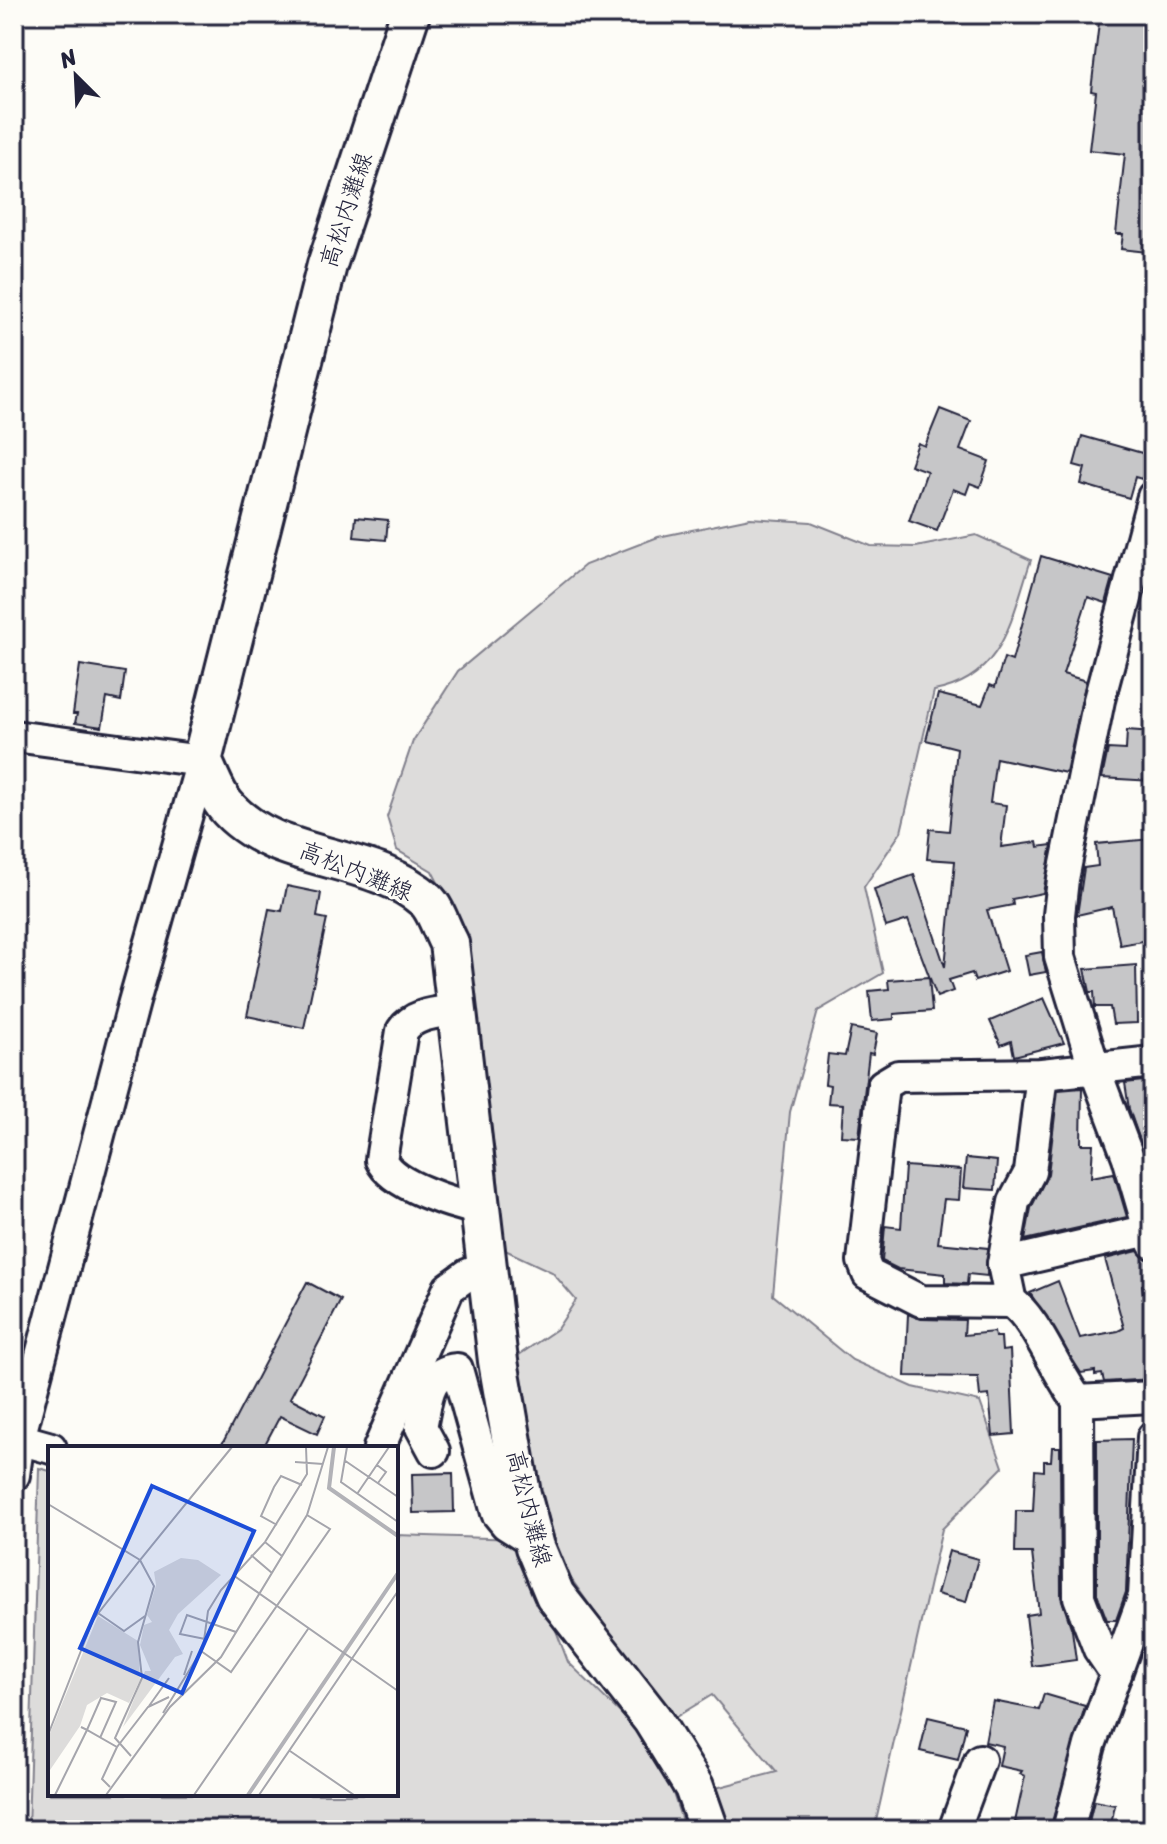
<svg xmlns="http://www.w3.org/2000/svg" width="1167" height="1844" font-family="Sriracha,'Klee One',sans-serif">
	<style>
		.green { fill: #dddcdb; stroke: #807f8b; stroke-width: 2 }
		.building { fill: #c6c6c8; stroke: #22223b; stroke-width: 2 }
		.lines { fill: none; stroke-linecap: round; stroke-linejoin: round }
		.minor-casing { stroke: #22223b; stroke-width: 36 }
		.major-casing { stroke: #22223b; stroke-width: 44 }
		.minor { stroke: #fdfcf7; stroke-width: 30 }
		.major { stroke: #fdfcf7; stroke-width: 38 }
		.labels { text-anchor: middle; dominant-baseline: central; stroke-width: 6; stroke-linejoin: round; paint-order: stroke }
		.street-label { font-size: 24px; fill: #22223b; stroke: #fdfcf7 }
		.inset-river { fill: none; stroke: #b2b2b7; stroke-width: 4 }
		.inset-road { fill: none; stroke: #a5a5ac; stroke-width: 2 }
		.view { fill: #1d4ed8; fill-opacity: 0.15; stroke: #1d4ed8; stroke-width: 4 }
		.inset-edge { fill: none; stroke: #22223b; stroke-width: 4 }
	</style>
	<rect width="100%" height="100%" fill="#fdfcf7"/>
	<filter id="ink" filterUnits="userSpaceOnUse"><feTurbulence type="fractalNoise" baseFrequency=".0125" numOctaves="2"/><feDisplacementMap in="SourceGraphic" scale="16" xChannelSelector="R" yChannelSelector="G"/><feConvolveMatrix kernelMatrix="1 2 1 2 8 2 1 2 1" color-interpolation-filters="sRGB"/></filter>
	<g filter="url(#ink)">
		<g class="green">
			<path d="M750 518 811 522 871 546 916 547 976 535 1031 560C1011 619 1004 678 934 691L901 832 864 887 883 973 818 1011 790 1112 773 1295 852 1360 913 1387 980 1402 1003 1467 942 1529 874 1830H727L712 1789 777 1772 712 1695 671 1720 562 1566 536 1472 516 1357 557 1329 576 1300 552 1272 503 1249 497 1167 462 928 432 871 397 850 387 817 413 741 458 671 585 565 658 537Z"/>
			<path d="M39 1468 50 1471V1794H396V1535L521 1539 568 1662 659 1751 685 1830H28Z"/>
		</g>
		<g class="building">
			<path d="M1100 14H1153V238H1149L1147 252 1121 249 1123 234H1116L1125 154 1089 150 1096 92 1091 91Z"/>
			<path d="M940 409 971 421 960 450 989 461 980 487 970 483 966 494 953 489 937 531 909 521 927 471 910 465 918 443 925 446Z"/>
			<path d="M1082 436 1149 455 1142 479 1135 477 1129 498 1081 484 1085 468 1074 465Z"/>
			<path d="M356 517 388 520 386 540 354 537Z"/>
			<path d="M1041 556 1113 578 1106 603 1088 597 1063 674 1086 681 1066 773 996 758 990 803 1006 805 1001 847 1037 842 1038 847 1052 845 1043 893 1012 899 1013 905 987 910 1006 971 975 981 972 973 949 980 953 991 937 997 908 920 886 927 874 889 914 875 945 967 955 861 927 859 930 829 949 831 957 748 926 740 938 694 982 705 990 685 995 687 1004 658 1012 661Z"/>
			<path d="M80 665 125 672 121 701 107 698 102 727 75 723 77 714H73Z"/>
			<path d="M1127 730 1153 732V781L1102 778 1108 749 1126 750Z"/>
			<path d="M1152 839 1153 939 1120 945 1112 907 1077 915 1084 868 1098 866 1096 844Z"/>
			<path d="M287 886 321 893 317 917 327 919 304 1028 247 1016 269 909 282 911Z"/>
			<path d="M1042 952 1046 972 1029 975 1025 955Z"/>
			<path d="M1136 965 1137 1023 1113 1024 1110 1007H1095L1094 992H1090L1085 969Z"/>
			<path d="M929 977 932 1011 894 1014V1019L872 1021 869 991 889 989 888 980Z"/>
			<path d="M1044 998 1064 1043 1014 1056 1011 1041 1001 1045 990 1021Z"/>
			<path d="M851 1028 877 1033 873 1054 869 1053 859 1137 841 1136 843 1104 828 1103 830 1085 825 1084 828 1054 845 1056Z"/>
			<path d="M1153 1080V1162L1148 1163 1129 1109 1125 1083Z"/>
			<path d="M1082 1088 1081 1144H1093L1091 1177 1114 1173 1127 1217 1025 1240 1031 1208 1048 1174 1058 1090Z"/>
			<path d="M966 1158 997 1161 995 1190 963 1188Z"/>
			<path d="M905 1166 961 1170 959 1200 944 1199 938 1243 988 1248 987 1276 968 1274 967 1284 945 1283V1274L898 1269 882 1261 885 1226 901 1228Z"/>
			<path d="M1138 1251 1150 1261 1153 1273 1145 1275 1147 1283 1142 1285 1153 1379 1104 1382 1102 1374 1095 1375V1371L1081 1373 1030 1293 1058 1281 1080 1338 1118 1331 1124 1328 1105 1259Z"/>
			<path d="M307 1282 341 1300 290 1398 325 1416 317 1434 280 1416 263 1448H220Z"/>
			<path d="M908 1314 921 1319 965 1320 964 1335 994 1332 995 1337H1001L1002 1351 1010 1350 1014 1434 993 1436 989 1395 980 1396 978 1377 905 1376Z"/>
			<path d="M1132 1439 1126 1592 1116 1620H1107L1097 1594V1440Z"/>
			<path d="M1052 1447H1060L1061 1597 1072 1630 1076 1660 1032 1666 1026 1615 1039 1613 1032 1553H1015L1016 1511H1033L1035 1470 1044 1471V1461H1051Z"/>
			<path d="M453 1473 454 1512 413 1513 412 1474Z"/>
			<path d="M949 1551 978 1559 966 1602 937 1594Z"/>
			<path d="M1044 1694 1085 1706 1050 1829 1015 1822 1025 1776 1020 1774 1022 1771 999 1766 1003 1746 985 1742 993 1701 1039 1710Z"/>
			<path d="M928 1717 966 1726 958 1760 920 1751Z"/>
			<path d="M1094 1801 1115 1805 1110 1830H1087Z"/>
		</g>
		<g class="lines">
			<defs>
				<g id="minor">
					<path d="M1153 497 1099 700 1063 879 1059 915 1060 957 1095 1070 1128 1157 1153 1243"/>
					<path d="M14 736 202 761 134 1002 19 1439 14 1475"/>
					<path d="M457 1010C437 1013 414 1013 402 1031L381 1160C392 1186 455 1204 482 1210"/>
					<path d="M1149 1230 1003 1264 1011 1302 921 1301 868 1274 863 1261 883 1085 898 1076 1042 1074 1153 1062"/>
					<path d="M1003 1264 1014 1202 1030 1172 1042 1074"/>
					<path d="M1011 1302C1035 1316 1057 1375 1078 1401L1152 1397"/>
					<path d="M1078 1401 1079 1597 1099 1649 1116 1674"/>
					<path d="M19 1439 51 1448"/>
					<path d="M379 1448 449 1288 467 1275 489 1266"/>
					<path d="M434 1451 421 1427C427 1402 426 1371 457 1369L497 1513 506 1524 533 1541"/>
					<path d="M954 1830 980 1760"/>
					<path d="M1068 1830 1090 1745 1144 1596 1153 1437"/>
				</g>
				<path id="major" d="M410 14 327 265 202 761C209 774 215 793 225 805 273 863 372 852 426 900 436 909 442 931 449 943L498 1361 521 1494 535 1547 555 1595 652 1719 694 1787 709 1830"/>
			</defs>
			<use href="#minor" class="minor-casing"/>
			<use href="#major" class="major-casing"/>
			<use href="#minor" class="minor"/>
			<use href="#major" class="major"/>
		</g>
	</g>
	<g class="labels">
		<g class="street-label">
			<text transform="translate(346 210) rotate(-72)">高松内灘線</text>
			<text transform="translate(356 871) rotate(22)">高松内灘線</text>
			<text transform="translate(529 1508) rotate(76)">高松内灘線</text>
		</g>
	</g>
	<g transform="translate(48 1446)">
		<rect width="350" height="350" fill="#fdfcf7"/>
		<path d="M133 112 150 114 173 129 130 168 121 184 135 208 127 211 75 281 97 225H103L92 199 96 179 104 176 99 169 108 139 106 126ZM50 170 90 195 92 234 81 257 59 247 39 259 32 280 0 327V292Z" fill="#dddcdb"/>
		<path class="inset-river" d="M286 1 281 42 350 90M200 349 350 127"/>
		<path class="inset-road" d="M299 1 293 36 350 76M296 14 350 51M247 16 275 18M329 19 338 26 330 37M309 48 341 1M0 58 92 114 45 174 0 289M229 79 213 70 226 41 233 30 254 39M217 96 259 28 258 1M203 109 224 127M185 129 350 245M50 167 76 185 97 170M157 193 132 188 139 169 188 186M153 205 183 226 282 83 259 69M136 229 144 205M101 260 121 232M115 267 155 202 160 165 173 144 217 96 234 110M33 281 39 284 53 252 68 256 52 292M242 305 306 349M83 310 67 292 94 232 90 196 106 140 92 114 184 1M62 341 54 333 69 301M7 349 39 284 69 301 100 261 121 251M58 349 122 261 173 211 259 69 280 1M146 349 260 183M211 349 350 145"/>
		<path class="view" d="M104 40 206 85 134 247 32 202Z"/>
		<rect width="350" height="350" class="inset-edge"/>
	</g>
	<rect width="1167" height="1844" fill="none" stroke="#fdfcf7" stroke-width="48"/>
	<rect x="24" y="24" width="1119" height="1796" fill="none" stroke="#22223b" stroke-width="3" filter="url(#ink)"/>
	<g transform="translate(76 76) rotate(336)" stroke="#fdfcf7" stroke-width="6" paint-order="stroke">
	<path d="M0-6L14 30L0 20L-14 30Z" fill="#22223b"/>
	<text y="-12" font-size="22" font-weight="bold" text-anchor="middle" fill="#22223b">N</text>
	</g>
</svg>
